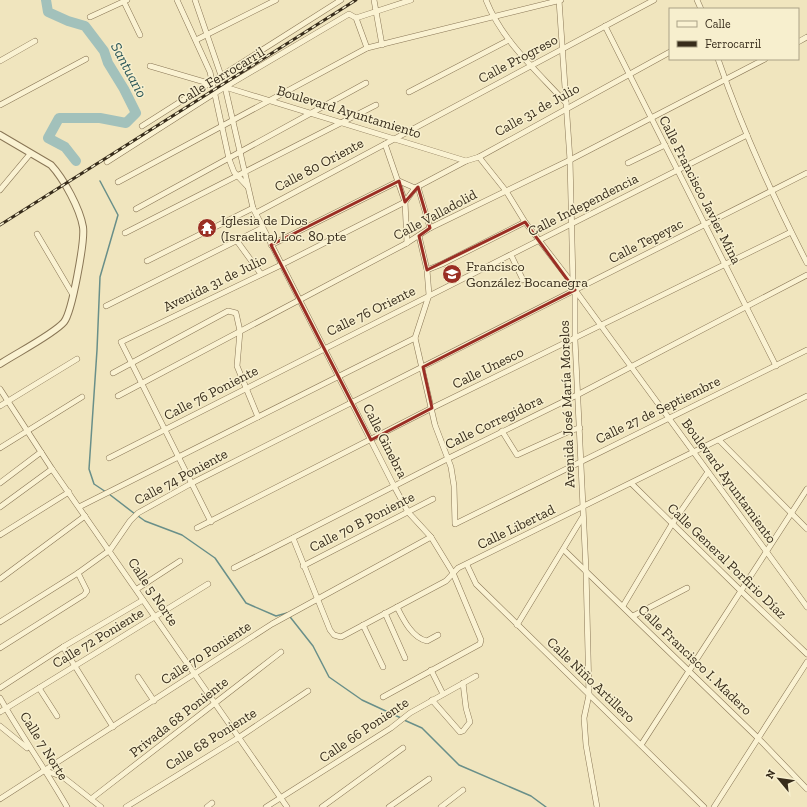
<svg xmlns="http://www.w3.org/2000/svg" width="807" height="807" font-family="'Zilla Slab',serif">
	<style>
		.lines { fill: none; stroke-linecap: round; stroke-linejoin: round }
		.stream { stroke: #698f89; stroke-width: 1.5 }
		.river { stroke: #a2c1bb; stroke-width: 10 }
		.minor-casing { stroke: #897656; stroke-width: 6 }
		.tertiary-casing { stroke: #897656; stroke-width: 8 }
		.minor { stroke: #faf2d2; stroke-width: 5 }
		.tertiary { stroke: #faf2d2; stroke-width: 6 }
		.rail-casing { stroke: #372c1b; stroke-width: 3 }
		.rail { stroke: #f7efce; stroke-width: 1.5; stroke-dasharray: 4.5; stroke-linecap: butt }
		.marked { fill: none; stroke: #9a2e24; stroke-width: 3; stroke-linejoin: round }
		.labels { text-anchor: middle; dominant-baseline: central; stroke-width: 3; stroke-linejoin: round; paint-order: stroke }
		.street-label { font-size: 14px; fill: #372c1b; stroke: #f7efce }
		.poi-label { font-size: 14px; fill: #372c1b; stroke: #f7efce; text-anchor: start }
		.water-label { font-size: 15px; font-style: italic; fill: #2a5658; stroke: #f7efce }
	</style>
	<rect width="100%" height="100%" fill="#f0e5be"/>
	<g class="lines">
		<g class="stream">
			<path d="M100 181 118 215 100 277 97 350 89 469 94 484 106 492"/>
			<path d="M109 494 135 514"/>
			<path d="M138 516 145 521 182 535 215 558 246 603 276 616 287 613 313 646 329 677 362 700 401 718"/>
			<path d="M404 720 422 728 459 765 531 796 546 807"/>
		</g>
		<path class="river" d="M46 0 48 12 68 21 85 26 104 51 108 63 124 89 136 113 126 123 100 118H59L48 138 65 147 76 161"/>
		<defs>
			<g id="minor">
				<path d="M177 0 210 72 229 159 234 172 247 186"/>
				<path d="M195 0 225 87 253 208 394 486 408 512 431 537 453 573 481 640 480 644 383 697"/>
				<path d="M374 0 382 45"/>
				<path d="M486 0C502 41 537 71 566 103"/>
				<path d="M559 0 570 160 573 283 575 290V340L586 570 589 695 584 718 586 745 597 807"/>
				<path d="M697 0 701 9"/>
				<path d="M124 2 140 35"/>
				<path d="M90 17 127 0"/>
				<path d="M356 18 411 0"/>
				<path d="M605 26 776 366"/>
				<path d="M196 40 276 0"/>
				<path d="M798 42 807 37"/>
				<path d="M718 59C742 129 773 197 807 263"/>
				<path d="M0 61 35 41"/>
				<path d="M150 66 208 83"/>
				<path d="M225 87 466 161"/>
				<path d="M409 92 509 40"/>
				<path d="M0 105 86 59"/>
				<path d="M142 126 341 0"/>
				<path d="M385 144 405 202 407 243"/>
				<path d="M479 157 506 191 525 222 572 283"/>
				<path d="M107 162 215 93 349 14 356 18 367 48"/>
				<path d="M628 163 665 145"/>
				<path d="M118 182 367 48 561 0"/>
				<path d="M418 187 430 228"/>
				<path d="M0 190 30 154"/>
				<path d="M136 209 366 83"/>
				<path d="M256 213 654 0"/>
				<path d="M125 233 376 105"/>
				<path d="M37 234 73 295"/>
				<path d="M419 236 427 270 429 295 415 338 435 425 451 467 454 486 455 524 807 350"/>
				<path d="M237 241 261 274"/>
				<path d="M271 245 399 181 415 188"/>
				<path d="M511 255 523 280"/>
				<path d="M147 261 253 208"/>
				<path d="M427 270 442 264 525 222"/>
				<path d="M575 290 807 607"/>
				<path d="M106 306 262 228"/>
				<path d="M113 373 228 311 236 313 240 331 237 366 258 417"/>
				<path d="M0 389 52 469 287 807"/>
				<path d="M118 396 407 243 430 228 570 160 765 59"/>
				<path d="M0 406 77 359"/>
				<path d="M502 431 517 455 572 430 580 428"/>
				<path d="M719 440 807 529"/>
				<path d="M0 448 82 397"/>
				<path d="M109 458 747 135"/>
				<path d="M0 483 41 452"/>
				<path d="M632 484 742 592 807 654"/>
				<path d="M0 507 52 469"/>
				<path d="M79 507 415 338"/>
				<path d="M211 522 121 342 281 265 405 202 415 188 466 161 479 157 670 52"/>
				<path d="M197 528 432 408 791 232"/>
				<path d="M0 535 69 492"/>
				<path d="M293 538 330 630 334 635 341 637 446 581 458 568 807 396"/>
				<path d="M564 550 758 738 807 789"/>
				<path d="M467 565 476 584 704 807"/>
				<path d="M303 566 433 499"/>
				<path d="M234 568 449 458 579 394 807 275"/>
				<path d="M0 579 85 516"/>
				<path d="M137 589 180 561"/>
				<path d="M623 606 672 524 708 472"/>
				<path d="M397 607C403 619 412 638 427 641L438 635"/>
				<path d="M385 613 405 658"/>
				<path d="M633 616 687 588"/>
				<path d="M0 622 78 573 110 550 130 521 138 513 192 483 807 173"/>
				<path d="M363 625 383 667"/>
				<path d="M517 625 582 518"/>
				<path d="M63 647 113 727"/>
				<path d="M0 648 84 595 87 591 78 573"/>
				<path d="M431 670 443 694"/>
				<path d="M138 677 154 701"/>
				<path d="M0 688 63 647 143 600"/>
				<path d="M39 688 57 716"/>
				<path d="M0 698C21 735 46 770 67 807"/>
				<path d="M432 700 460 732 463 731 470 722 466 708 463 683"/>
				<path d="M0 712 208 584"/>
				<path d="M0 726 27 748"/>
				<path d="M641 745 807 489"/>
				<path d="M46 771 63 777 101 807"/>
				<path d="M0 799 272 624 431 537"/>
				<path d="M91 799 281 652"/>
				<path d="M126 807 238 738 308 691"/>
				<path d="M207 807 212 803"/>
				<path d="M266 807 391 728 410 713 476 676"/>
				<path d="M322 807 403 748"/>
				<path d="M389 807 429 779"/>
				<path d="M441 807 463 790"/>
				<path d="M714 807 807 662"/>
			</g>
			<path id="tertiary" d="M0 135 51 165C64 179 80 209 83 227 85 241 72 312 64 322 54 334 15 354 0 364"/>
		</defs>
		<use href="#minor" class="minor-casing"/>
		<use href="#tertiary" class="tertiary-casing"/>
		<use href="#minor" class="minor"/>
		<use href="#tertiary" class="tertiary"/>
		<defs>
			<path id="rail" d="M0 225 356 0"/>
		</defs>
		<use href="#rail" class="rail-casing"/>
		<use href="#rail" class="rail"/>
	</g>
	<path class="marked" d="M399 181 405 202 418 187 430 228 419 236 427 270 525 222 575 290 423 367 432 408 371 440 271 245Z"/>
	<defs>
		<symbol id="temple-disc" viewBox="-11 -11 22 22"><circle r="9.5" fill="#9a2e24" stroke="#f7efce"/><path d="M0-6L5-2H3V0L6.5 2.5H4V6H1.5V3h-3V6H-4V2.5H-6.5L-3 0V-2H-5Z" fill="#fff"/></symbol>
		<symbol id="school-disc" viewBox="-11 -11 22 22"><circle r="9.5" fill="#9a2e24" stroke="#f7efce"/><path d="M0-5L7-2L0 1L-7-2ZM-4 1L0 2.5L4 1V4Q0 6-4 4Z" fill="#fff"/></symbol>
	</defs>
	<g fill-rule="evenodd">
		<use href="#temple-disc" x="196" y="217" width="22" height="22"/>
		<use href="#school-disc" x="441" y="263" width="22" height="22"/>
	</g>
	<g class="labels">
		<g class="street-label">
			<text transform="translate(518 59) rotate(-28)">Calle Progreso</text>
			<text transform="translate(221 76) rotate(-31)">Calle Ferrocarril</text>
			<text transform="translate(537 110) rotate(-29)">Calle 31 de Julio</text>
			<text transform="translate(349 112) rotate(17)">Boulevard Ayuntamiento</text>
			<text transform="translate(319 165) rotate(-28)">Calle 80 Oriente</text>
			<text transform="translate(700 190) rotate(63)">Calle Francisco Javier Mina</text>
			<text transform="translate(583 205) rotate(-27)">Calle Independencia</text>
			<text transform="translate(435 215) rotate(-28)">Calle Valladolid</text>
			<text transform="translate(646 241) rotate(-27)">Calle Tepeyac</text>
			<text transform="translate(215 283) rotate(-26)">Avenida 31 de Julio</text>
			<text transform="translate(371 311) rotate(-26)">Calle 76 Oriente</text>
			<text transform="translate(488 368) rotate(-26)">Calle Unesco</text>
			<text transform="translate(211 393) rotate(-27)">Calle 76 Poniente</text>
			<text transform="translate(567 404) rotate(-92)">Avenida José María Morelos</text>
			<text transform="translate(658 410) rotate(-26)">Calle 27 de Septiembre</text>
			<text transform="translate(494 422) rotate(-26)">Calle Corregidora</text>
			<text transform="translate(385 441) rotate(63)">Calle Ginebra</text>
			<text transform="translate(181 477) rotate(-28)">Calle 74 Poniente</text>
			<text transform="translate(729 481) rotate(54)">Boulevard Ayuntamiento</text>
			<text transform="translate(362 522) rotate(-27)">Calle 70 B Poniente</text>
			<text transform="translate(516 527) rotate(-26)">Calle Libertad</text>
			<text transform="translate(727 561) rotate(44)">Calle General Porfirio Díaz</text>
			<text transform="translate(153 592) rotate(56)">Calle 5 Norte</text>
			<text transform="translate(98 638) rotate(-31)">Calle 72 Poniente</text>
			<text transform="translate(206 653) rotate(-33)">Calle 70 Poniente</text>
			<text transform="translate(695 660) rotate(44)">Calle Francisco I. Madero</text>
			<text transform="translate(591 680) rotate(44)">Calle Niño Artillero</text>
			<text transform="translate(179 717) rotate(-38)">Privada 68 Poniente</text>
			<text transform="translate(364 730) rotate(-34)">Calle 66 Poniente</text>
			<text transform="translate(211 739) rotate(-32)">Calle 68 Poniente</text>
			<text transform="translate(44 746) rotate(58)">Calle 7 Norte</text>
		</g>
		<g class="poi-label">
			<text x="221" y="220">Iglesia de Dios<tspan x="221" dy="16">(Israelita) Loc. 80 pte</tspan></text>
			<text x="466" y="266">Francisco<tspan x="466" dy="16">González Bocanegra</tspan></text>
		</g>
		<g class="water-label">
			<text transform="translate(129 70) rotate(62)">Santuario</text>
		</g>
	</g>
	<rect x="669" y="8" width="130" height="52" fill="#f7efce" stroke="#aaa186"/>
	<rect x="677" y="21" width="20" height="6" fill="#faf2d2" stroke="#aaa186"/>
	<text x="705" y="28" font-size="12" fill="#372c1b">Calle</text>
	<rect x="677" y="41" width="20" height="6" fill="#372c1b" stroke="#aaa186"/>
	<text x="705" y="48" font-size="12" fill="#372c1b">Ferrocarril</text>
	<g transform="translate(779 779) rotate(299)" stroke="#f7efce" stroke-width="3" paint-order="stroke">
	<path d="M0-3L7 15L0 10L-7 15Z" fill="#372c1b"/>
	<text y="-6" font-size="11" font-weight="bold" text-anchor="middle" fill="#372c1b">N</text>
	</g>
</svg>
